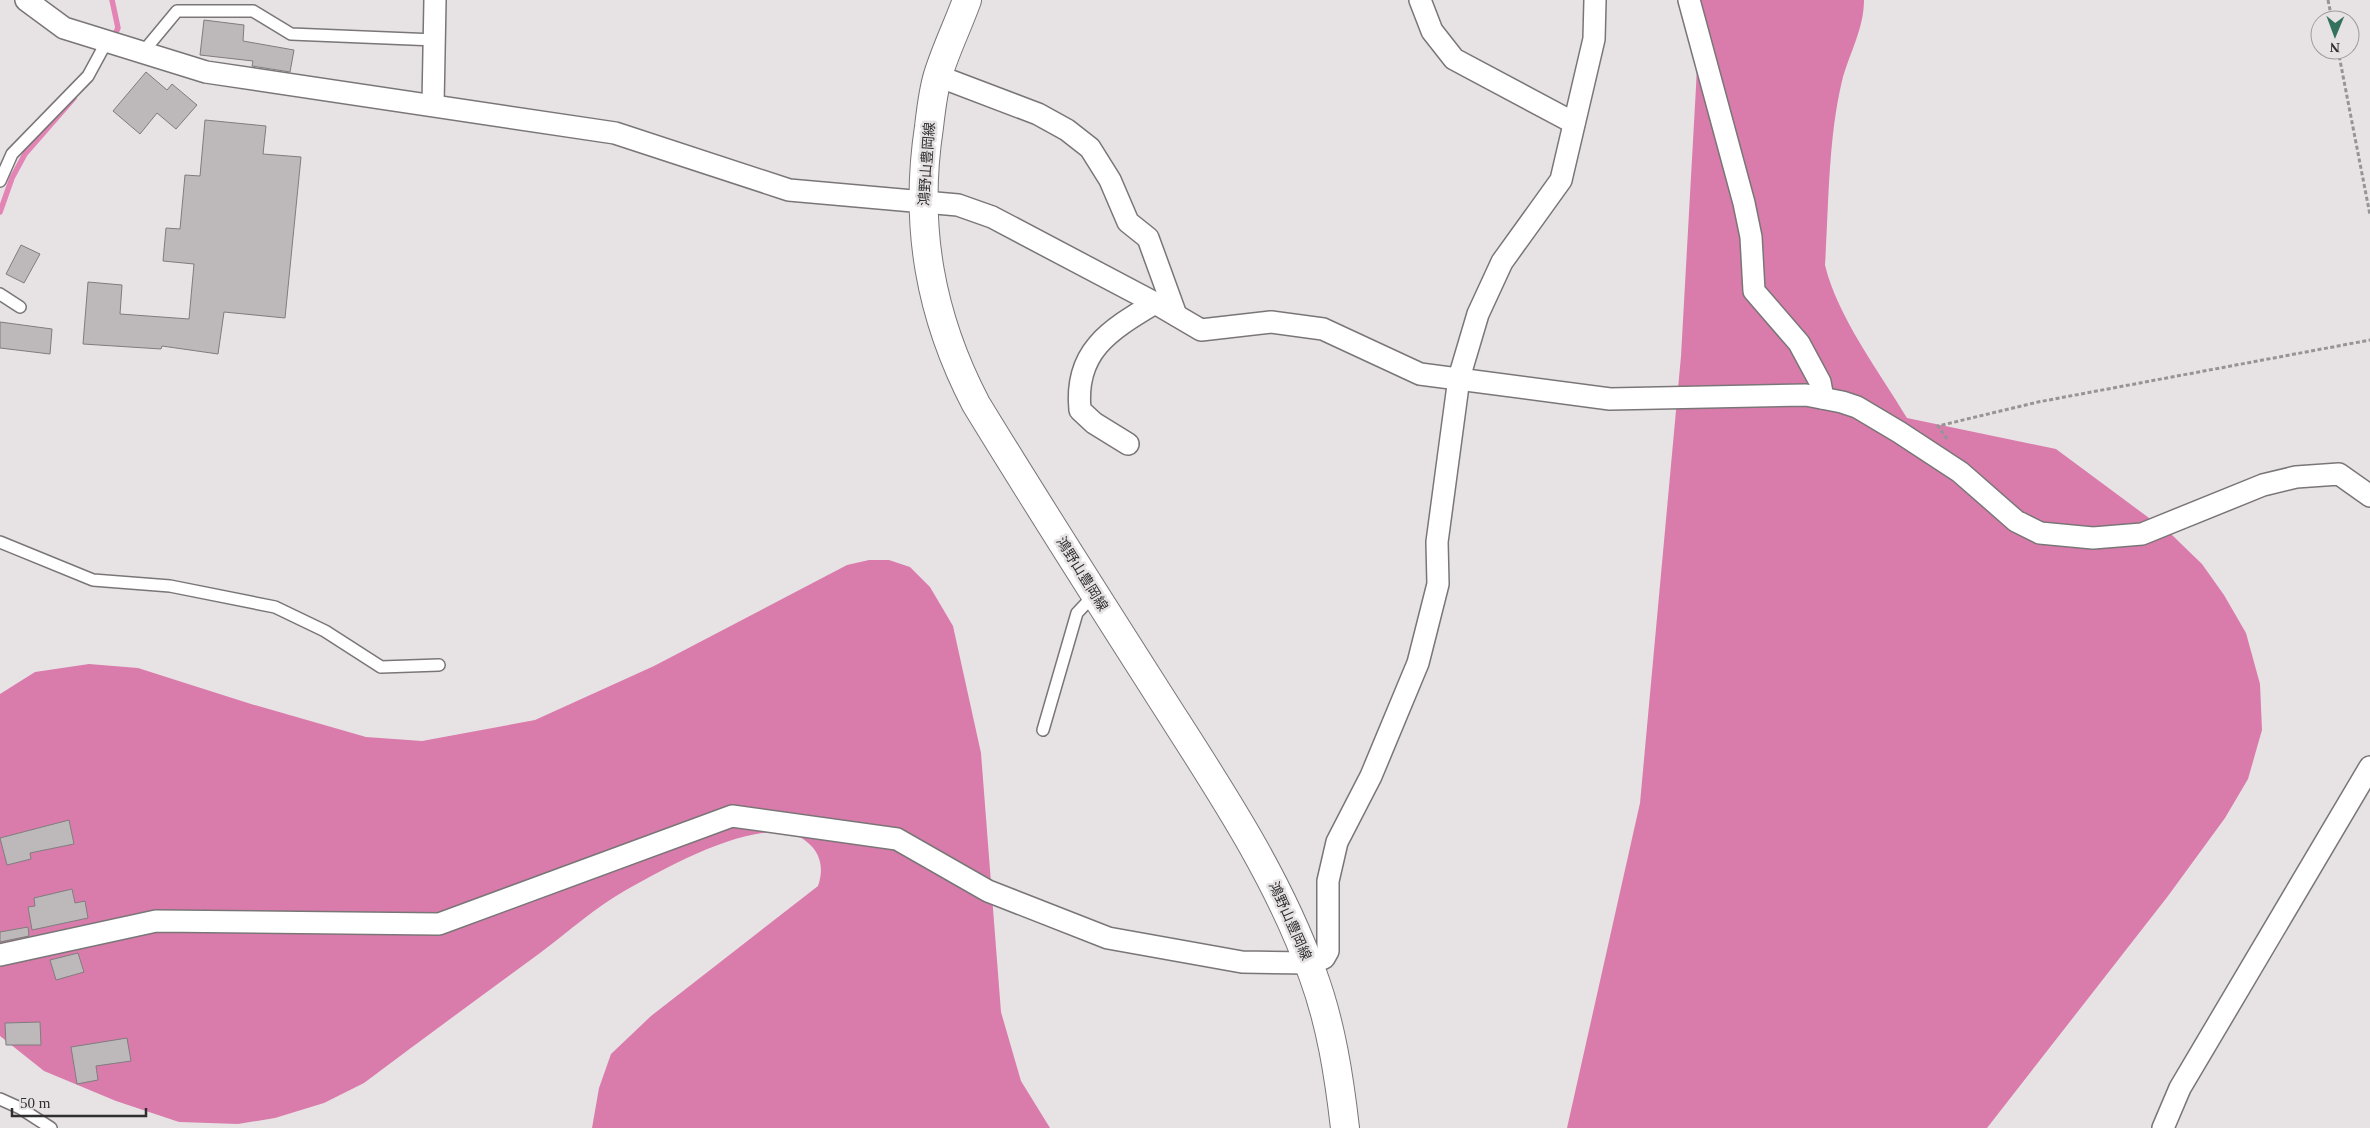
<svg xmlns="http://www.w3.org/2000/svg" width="2370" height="1128" font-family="'Times New Roman','Noto Sans JP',serif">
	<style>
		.forest { fill: #da7cab }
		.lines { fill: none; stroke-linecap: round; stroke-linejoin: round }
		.stream { stroke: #e384b4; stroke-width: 5.5 }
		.building { fill: #bdb9ba; stroke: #807c7e }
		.service-casing { stroke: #7a7678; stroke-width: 14 }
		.minor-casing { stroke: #7a7678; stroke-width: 24 }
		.secondary-casing { stroke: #7a7678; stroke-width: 30 }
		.path { stroke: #979496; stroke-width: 3; stroke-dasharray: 4 2.5; stroke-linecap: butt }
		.service { stroke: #fff; stroke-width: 11 }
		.minor { stroke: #fff; stroke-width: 21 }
		.secondary { stroke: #fff; stroke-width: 28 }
		.labels { text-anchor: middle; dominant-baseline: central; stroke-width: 5; stroke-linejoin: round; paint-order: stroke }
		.street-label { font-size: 14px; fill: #302f30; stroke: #e7e3e5 }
	</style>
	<rect width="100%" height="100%" fill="#e7e3e5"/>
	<g class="forest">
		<path d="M1684 0H1864C1864 29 1849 54 1842 81 1828 140 1829 204 1825 265 1837 316 1880 373 1907 418L2056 449 2172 535 2202 564 2224 595 2246 633 2260 684 2262 730 2248 779 2225 818 2168 896 1987 1128H1567L1640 803 1681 356 1696 87 1698 42Z"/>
		<path d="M869 560H889L910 567 930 587 953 626 981 753 1001 1012 1021 1081 1050 1128H592L599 1088 611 1054 651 1016 818 886C824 869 821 853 807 842 770 808 663 869 626 890 596 907 568 932 540 953 481 996 423 1039 364 1083L324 1103 275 1118 238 1124 179 1122 116 1101 44 1071 0 1036V694L35 672 89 664 138 668 251 704 366 737 422 741 535 720 654 666 847 565Z"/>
	</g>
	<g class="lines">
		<g class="stream">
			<path d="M112 0 118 28 113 38"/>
			<path d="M0 212 12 178 25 154 74 98"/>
		</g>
	</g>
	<g class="building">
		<path d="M204 20 244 25 243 41 294 50 290 72 252 66 253 61 200 55Z"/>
		<path d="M146 72 167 90 172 84 197 105 176 129 157 113 140 134 113 111Z"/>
		<path d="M205 120 266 126 263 154 301 157 285 318 224 312 218 354 162 346 161 349 83 344 88 282 122 285 120 314 189 319 194 264 163 261 166 228 180 229 185 175 200 176Z"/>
		<path d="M21 245 40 254 24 283 6 274Z"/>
		<path d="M0 322 52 329 50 354 0 348Z"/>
		<path d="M69 820 74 844 30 853 31 859 7 865 0 838Z"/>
		<path d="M72 889 75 903 85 901 88 918 32 930 28 907 35 906 34 898Z"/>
		<path d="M28 927 29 936 0 942V932Z"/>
		<path d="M78 953 84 972 56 980 50 960Z"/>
		<path d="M40 1022 41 1045H6L5 1023Z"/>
		<path d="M127 1038 131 1061 96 1066 98 1080 77 1084 71 1047Z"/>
	</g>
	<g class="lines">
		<defs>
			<g id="service">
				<path d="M143 52 177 11H253L291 34 435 40"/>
				<path d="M0 181 12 154 88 76 107 41"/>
				<path d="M0 294 20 307"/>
				<path d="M0 542 93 580 170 586 275 607 325 631 381 667 439 665"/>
				<path d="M1043 730 1077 613 1095 594"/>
				<path d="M0 1099 20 1108 51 1128"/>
			</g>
			<g id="minor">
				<path d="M26 0 64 28 206 72 615 133 789 190 958 205 992 217 1155 303 1201 330 1271 322 1323 329 1420 374 1610 399 1806 395 1842 402 1857 407 1899 432 1960 472 2016 521 2040 533 2093 538 2142 534 2263 485 2296 477 2339 474 2370 496"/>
				<path d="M1420 0 1432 31 1454 59 1574 123"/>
				<path d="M1689 0 1744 203 1751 237 1754 291 1799 343 1820 382 1823 398"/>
				<path d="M938 76 1038 114 1067 130 1090 148 1110 180 1128 222 1148 238 1176 315"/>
				<path d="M433 105 435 0"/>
				<path d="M1128 444 1094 423 1080 410C1074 351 1110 330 1155 303"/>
				<path d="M0 955 156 921 439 924 732 816 897 839 988 891 1108 938 1242 962 1309 963 1324 958 1328 951V881L1337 842 1371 776 1418 663 1438 584 1437 542 1459 378 1478 314 1502 262 1561 180 1594 39 1595 0"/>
				<path d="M2163 1128 2180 1088 2370 767"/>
			</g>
			<path id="secondary" d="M967 0C958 25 946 49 938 75 933 91 931 110 929 127 914 226 930 316 976 404 1034 499 1094 593 1154 687 1213 780 1276 871 1313 975 1331 1024 1339 1076 1345 1128"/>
		</defs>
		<use href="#service" class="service-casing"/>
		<use href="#minor" class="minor-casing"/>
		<use href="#secondary" class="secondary-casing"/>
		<g class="path">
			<path d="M2328 0 2332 20"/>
			<path d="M2338 50 2370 215"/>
			<path d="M1947 439 1938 426 2038 402 2370 340"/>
		</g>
		<use href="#service" class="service"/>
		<use href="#minor" class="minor"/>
		<use href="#secondary" class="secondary"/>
	</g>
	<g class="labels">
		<g class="street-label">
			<text transform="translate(927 164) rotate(-86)">鴻野山豊岡線</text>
			<text transform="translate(1082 574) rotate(58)">鴻野山豊岡線</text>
			<text transform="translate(1290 921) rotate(66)">鴻野山豊岡線</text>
		</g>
	</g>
	<g transform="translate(2335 35) rotate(181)"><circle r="24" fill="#e7e3e5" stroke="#9e9b9d"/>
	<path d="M0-4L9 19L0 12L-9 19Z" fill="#35725e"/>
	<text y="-8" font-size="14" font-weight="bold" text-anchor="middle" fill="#302f30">N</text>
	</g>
	<path d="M12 1108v8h134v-8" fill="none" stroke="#302f30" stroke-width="2.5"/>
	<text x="20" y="1108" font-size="15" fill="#302f30" stroke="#e7e3e5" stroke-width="4" paint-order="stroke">50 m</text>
</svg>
